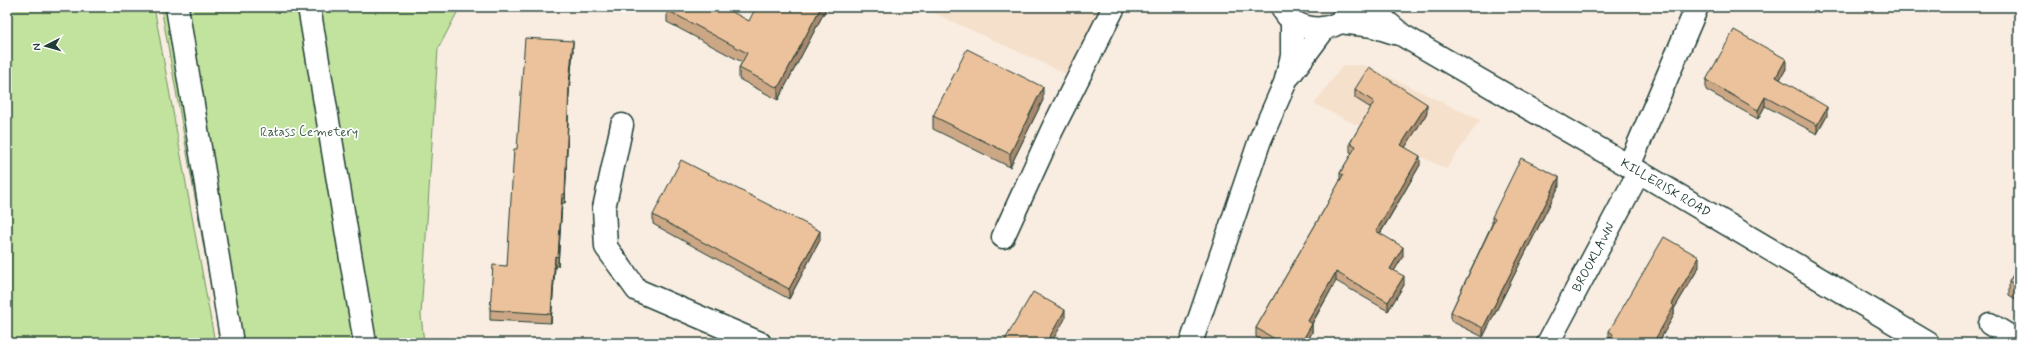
<svg xmlns="http://www.w3.org/2000/svg" width="2026" height="350" font-family="Mynerve,sans-serif">
	<style>
		.built { fill: #f5e0cc }
		.green { fill: #c2e39d; stroke: #709068 }
		.lines { fill: none; stroke-linecap: round; stroke-linejoin: round }
		.minor-casing { stroke: #1f3d34; stroke-width: 25 }
		.major-casing { stroke: #1f3d34; stroke-width: 25 }
		.minor { stroke: #fff; stroke-width: 22 }
		.major { stroke: #fff; stroke-width: 22 }
		.wall { fill: #cba786; stroke: #1f3d34 }
		.shaded-wall { fill: #a5886d; stroke: #1f3d34 }
		.building { fill: #ecc29c; stroke: #1f3d34 }
		.labels { text-anchor: middle; dominant-baseline: central; stroke-width: 3.5; stroke-linejoin: round; paint-order: stroke }
		.park-label { font-size: 13px; fill: #405e49; stroke: #fff }
		.street-label { font-size: 13px; fill: #1f3d34; stroke: #fff }
	</style>
	<rect width="100%" height="100%" fill="#f9ede1"/>
	<filter id="ink" filterUnits="userSpaceOnUse"><feTurbulence type="fractalNoise" baseFrequency=".025" numOctaves="2"/><feDisplacementMap in="SourceGraphic" scale="8" xChannelSelector="R" yChannelSelector="G"/><feConvolveMatrix kernelMatrix="1 2 1 2 8 2 1 2 1" color-interpolation-filters="sRGB"/></filter>
	<g filter="url(#ink)">
		<g class="built">
			<path d="M921 7H1103L1073 77Z"/>
			<path d="M1343 65H1364L1480 120 1446 169 1314 104Z"/>
		</g>
		<g class="green">
			<path d="M7 7H154L215 343H7Z"/>
			<path d="M161 7H460L438 49 421 315 424 343H221Z"/>
		</g>
		<g class="lines">
			<defs>
				<g id="minor">
					<path d="M177 7 232 343"/>
					<path d="M309 7 365 343"/>
					<path d="M622 125 604 208 606 247 637 290 760 343"/>
					<path d="M1629 166 1697 7"/>
					<path d="M1003 237 1052 130 1114 7"/>
					<path d="M1990 324 2019 342"/>
					<path id="s1" d="M1548 343 1639 172"/>
				</g>
				<g id="major">
					<path d="M1282 7C1293 35 1341 36 1352 7"/>
					<path id="s2" d="M1369 7 1402 35 1629 166 1928 343"/>
					<path d="M1340 22 1373 26 1395 33"/>
					<path d="M1290 75 1325 28"/>
					<path d="M1191 343 1260 140 1285 83 1292 56V22"/>
				</g>
			</defs>
			<use href="#minor" class="minor-casing"/>
			<use href="#major" class="major-casing"/>
			<use href="#minor" class="minor"/>
			<use href="#major" class="major"/>
		</g>
		<g class="wall">
			<path d="M827 7 778 100 739 79V68L742 62 667 22V10L749 21Z"/>
			<path d="M573 50 569 93 565 203H562L558 266H555L551 323 490 320V310L507 266Z"/>
			<path d="M1786 69 1780 79 1827 116 1817 134 1765 106 1758 119 1706 90V80Z"/>
			<path d="M1355 89 1427 113 1405 147 1420 165 1380 234 1403 256 1394 271 1404 285 1388 311 1336 281 1312 324V333L1306 343H1267L1256 337V328L1325 208 1340 181V173L1352 153 1350 152V143L1371 108 1355 98Z"/>
			<path d="M1043 100 1010 167 933 129V116Z"/>
			<path d="M1559 186 1483 337 1451 321V312L1492 224V217Z"/>
			<path d="M653 215 820 240 789 299 653 224Z"/>
			<path d="M2019 264V301L2009 295V282Z"/>
			<path d="M1699 267 1674 309V315L1658 343H1608L1609 341V331Z"/>
		</g>
		<g class="shaded-wall">
			<path d="M821 7H827L778 100V88Z"/>
			<path d="M573 41V50L569 93 565 203 569 84Z"/>
			<path d="M1786 59V69L1776 86V77Z"/>
			<path d="M1043 87V100L1010 167V154Z"/>
			<path d="M1765 97V106L1758 119V110Z"/>
			<path d="M1427 104V113L1401 154V145Z"/>
			<path d="M1827 107V116L1817 134V125Z"/>
			<path d="M1420 156V165L1376 240V231Z"/>
			<path d="M1559 177V186L1483 337V328Z"/>
			<path d="M562 194V203L558 266V257Z"/>
			<path d="M820 231V240L789 299V289Z"/>
			<path d="M1403 247V256L1390 278V269Z"/>
			<path d="M555 256V266L551 323V314Z"/>
			<path d="M1699 257V267L1674 309V315L1658 343H1653L1672 304Z"/>
			<path d="M1336 272V281L1308 330V321Z"/>
			<path d="M1404 276V285L1388 311V302Z"/>
			<path d="M1065 310V319L1051 343H1046Z"/>
			<path d="M1312 324V333L1306 343H1301Z"/>
		</g>
		<g class="building">
			<path d="M669 7H723L749 21 756 7H821L778 88 739 68 747 53 667 10Z"/>
			<path d="M1734 30 1786 59 1776 77 1827 107 1817 125 1765 97 1758 110 1706 80Z"/>
			<path d="M525 38 573 41 569 84 565 194H562L558 257 555 256 551 314 490 310 493 265 507 266 514 149H517Z"/>
			<path d="M967 49 1043 87 1010 154 933 116Z"/>
			<path d="M1369 67 1427 104 1401 145 1420 156 1376 231 1403 247 1390 269 1404 276 1388 302 1336 272 1308 321 1312 324 1301 343H1282L1256 328 1325 208 1343 175 1340 173 1356 146 1350 143 1374 102 1355 89Z"/>
			<path d="M1521 158 1559 177 1483 328 1451 312 1495 219 1492 217Z"/>
			<path d="M681 160 820 231 789 289 653 215Z"/>
			<path d="M1664 237 1699 257 1672 304 1674 306 1653 343H1608L1613 334 1609 331Z"/>
			<path d="M2019 264V287L2009 282Z"/>
			<path d="M1033 292 1065 310 1046 343H1003Z"/>
		</g>
	</g>
	<g class="labels">
		<g class="park-label">
			<text x="309" y="132">Ratass Cemetery</text>
		</g>
		<g class="street-label">
			<text stroke="none"><textPath href="#s2" startOffset="348">KILLERISK ROAD</textPath></text>
			<text stroke="none"><textPath href="#s1" startOffset="97">BROOKLAWN</textPath></text>
		</g>
	</g>
	<rect width="2026" height="350" fill="none" stroke="#fff" stroke-width="24"/>
	<rect x="12" y="12" width="2002" height="326" fill="none" stroke="#1f3d34" stroke-width="1.5" filter="url(#ink)"/>
	<g transform="translate(46 46) rotate(264)" stroke="#ffffff" stroke-width="3" paint-order="stroke">
	<path d="M0-3L7 15L0 10L-7 15Z" fill="#1f3d34"/>
	<text y="-6" font-size="11" font-weight="bold" text-anchor="middle" fill="#1f3d34">N</text>
	</g>
</svg>
